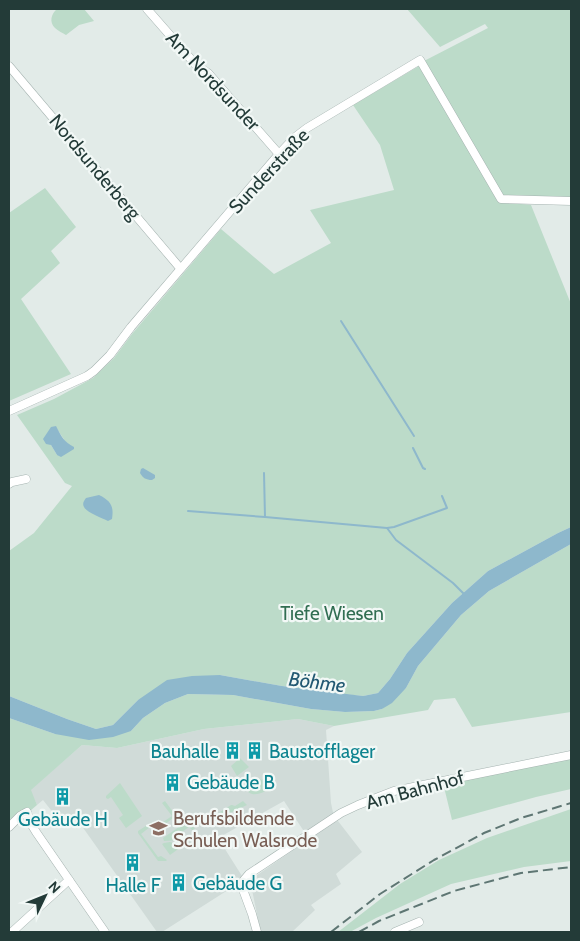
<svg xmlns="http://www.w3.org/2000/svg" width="580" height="941" font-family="Cabin,sans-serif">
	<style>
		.built { fill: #d0dbd8 }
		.green { fill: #bcdbc9; fill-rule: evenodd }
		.water { fill: #8eb8cc }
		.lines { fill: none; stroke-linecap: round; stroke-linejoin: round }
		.stream { stroke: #8eb8cc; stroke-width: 2 }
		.minor-casing { stroke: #a5b3b0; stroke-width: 9 }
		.minor { stroke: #fff; stroke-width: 8 }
		.rail { stroke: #5e7673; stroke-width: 2; stroke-dasharray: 10 5; stroke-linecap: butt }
		.labels { text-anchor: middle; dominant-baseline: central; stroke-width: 4.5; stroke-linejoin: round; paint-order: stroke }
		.street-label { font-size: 19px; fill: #233b38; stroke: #f2f8f6 }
		.park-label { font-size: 19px; fill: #316e52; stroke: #f2f8f6 }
		.culture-label { font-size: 19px; fill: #0d838f; stroke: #f2f8f6; text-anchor: start }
		.education-label { font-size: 19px; fill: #785e54; stroke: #f2f8f6; text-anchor: start }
		.water-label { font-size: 20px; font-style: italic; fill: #225872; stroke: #f2f8f6 }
	</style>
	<rect width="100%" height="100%" fill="#e2ebe8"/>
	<path class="built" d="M298 719 334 726 326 730 331 803 335 822 338 821 362 852 336 874 341 884 311 905 315 910 292 932H262L260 929 250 880 309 839 284 801 218 838 242 876 243 884 239 883 162 932H157L74 815 62 824 43 800 37 805 30 790 82 745 117 748 204 729Z"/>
	<g class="green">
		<path d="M57 9H84L94 21 79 25 66 35C63 33 58 31 55 28 49 22 51 14 57 9Z"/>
		<path d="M407 9H571V198L504 197 424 61 488 28 485 24 440 47Z"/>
		<path d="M419 66 499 202 531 205 571 304V527L558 533 488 571 452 603 407 653 390 679 378 693 363 696 332 693 282 686 220 675 138 700 113 725 96 729 67 719 9 696V551L34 533 72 486 65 483 17 415 54 399 93 378 114 358 132 334 221 229 274 274 331 243 310 210 394 190 380 145 353 105ZM55 426 65 441 69 445 57 455 51 445Z"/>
		<path d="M45 188 76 227 51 251 60 263 21 299 71 374 9 401V213Z"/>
		<path d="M571 544V712L472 727 455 698 434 700 428 710 334 726 298 719 204 729 117 748 82 745 31 790 37 805 17 822 9 818V718L55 734 131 731 143 718 165 703 188 694 233 695 311 709 345 712 374 711 382 709 406 688 418 666 461 615 489 591Z"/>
		<path d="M240 758 249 767 237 776 231 766Z"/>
		<path d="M571 759V789L536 797 452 820 443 783Z"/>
		<path d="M259 778 261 780 263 779 269 789C262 793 255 797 248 792L259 784 257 780Z"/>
		<path d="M120 783 142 816 126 828 119 818 123 815 111 797 108 799 106 798V796Z"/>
		<path d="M165 801 176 816 157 830 155 828 156 821 160 824 172 816 162 803Z"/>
		<path d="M243 801 247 805 217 819 215 823 213 820 217 814 231 805H232L235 806Z"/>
		<path d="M571 809V861L524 867 451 884 376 918 350 932H338L400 884 439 860 487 838Z"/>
		<path d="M189 820 195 829 193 831 189 827 176 836 179 840 164 841 163 838Z"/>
		<path d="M152 822V828L150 827 141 834 158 857 161 856 167 860 166 861H158L138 833V831Z"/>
		<path d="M170 842 177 844 181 847 170 855 162 844 164 843Z"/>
	</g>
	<g class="water">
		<path d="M56 426C61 436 64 442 74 447V449L61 457 57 455 51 445 46 444 43 439 51 427Z"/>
		<path d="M143 468 155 475V478L152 480C146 480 143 478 140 473L141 469Z"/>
		<path d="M99 495C111 501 114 506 112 519L108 521C102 518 86 512 84 507 82 503 84 501 86 498Z"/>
		<path d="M571 527V544L489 591 461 615 418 666 406 688 392 703 382 709 374 711 345 712 311 709 233 695 188 694 165 703 143 718 131 731 113 737 89 740 55 734 9 718V696L67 719 96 729 113 725 138 700 167 680 192 676 220 675 282 686 363 696 378 693 390 679 407 653 452 603 488 571 558 533Z"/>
	</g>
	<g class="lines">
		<g class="stream">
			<path d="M341 321 414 436"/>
			<path d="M413 448 423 468 425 469"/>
			<path d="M264 473 265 517"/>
			<path d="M188 511 265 517 387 528 394 527 447 508 442 496"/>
			<path d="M387 528 396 540 453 583 465 595"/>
		</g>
		<defs>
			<g id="minor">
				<path d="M147 9 196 65 208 73 279 154"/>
				<path d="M9 66 180 268"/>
				<path d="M9 411 87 376 94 371 110 355 131 327 279 154 294 138 307 128 420 60 501 199 571 201"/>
				<path d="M9 484 12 482 26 479"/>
				<path d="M9 827 20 816 27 812 30 822 36 832 105 932"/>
				<path d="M12 932 69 880"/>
				<path d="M257 932 252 914 242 887 244 880 249 874 341 813 358 805 394 791 433 783 571 755"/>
				<path d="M395 932 419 922"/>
			</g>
		</defs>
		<use href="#minor" class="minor-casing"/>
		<use href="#minor" class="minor"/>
		<g class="rail">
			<path d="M331 932 380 894 434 860 484 833 521 818 571 803"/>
			<path d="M359 932 379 921 454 891 521 873 571 867"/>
		</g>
	</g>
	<defs>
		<symbol id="building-bare" viewBox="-9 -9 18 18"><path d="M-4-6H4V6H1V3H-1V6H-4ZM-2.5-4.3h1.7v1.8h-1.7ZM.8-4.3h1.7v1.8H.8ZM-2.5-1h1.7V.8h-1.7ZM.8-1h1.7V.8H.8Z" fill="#0f9aa8" stroke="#f2f8f6" stroke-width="2.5" paint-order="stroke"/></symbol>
		<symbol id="school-bare" viewBox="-9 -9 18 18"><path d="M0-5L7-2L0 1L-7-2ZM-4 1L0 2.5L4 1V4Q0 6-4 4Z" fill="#8d6e63" stroke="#f2f8f6" stroke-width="2.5" paint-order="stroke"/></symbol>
	</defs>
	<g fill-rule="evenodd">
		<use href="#building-bare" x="220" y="738" width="25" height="25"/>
		<use href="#building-bare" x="242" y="738" width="25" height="25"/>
		<use href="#building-bare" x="160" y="770" width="25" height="25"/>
		<use href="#building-bare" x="50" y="784" width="25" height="25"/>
		<use href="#school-bare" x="146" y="816" width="25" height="25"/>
		<use href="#building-bare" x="120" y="850" width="25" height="25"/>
		<use href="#building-bare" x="166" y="870" width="25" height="25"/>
	</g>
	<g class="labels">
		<g class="street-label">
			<text transform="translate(213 81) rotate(47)">Am Nordsunder</text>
			<text transform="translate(95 167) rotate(50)">Nordsunderberg</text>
			<text transform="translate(269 171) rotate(-47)">Sunderstraße</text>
			<text transform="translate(415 790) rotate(-15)">Am Bahnhof</text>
		</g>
		<g class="park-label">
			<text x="332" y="613">Tiefe Wiesen</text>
		</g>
		<g class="culture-label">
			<text x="219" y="751" text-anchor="end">Bauhalle</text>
			<text x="269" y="751">Baustofflager</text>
			<text x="187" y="782">Gebäude B</text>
			<text x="63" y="819" text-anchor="middle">Gebäude H</text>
			<text x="193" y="883">Gebäude G</text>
			<text x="133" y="885" text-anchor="middle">Halle F</text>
		</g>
		<g class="education-label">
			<text x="173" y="818">Berufsbildende<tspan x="173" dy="22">Schulen Walsrode</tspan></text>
		</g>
		<g class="water-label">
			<text transform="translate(317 682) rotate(7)">Böhme</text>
		</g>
	</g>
	<rect width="580" height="941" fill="none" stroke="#233b38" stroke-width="20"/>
	<g transform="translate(45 896) rotate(47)" stroke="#f2f8f6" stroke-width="4" paint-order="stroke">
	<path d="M0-4L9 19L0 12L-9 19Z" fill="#233b38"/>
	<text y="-8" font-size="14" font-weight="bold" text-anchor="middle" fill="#233b38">N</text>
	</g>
</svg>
